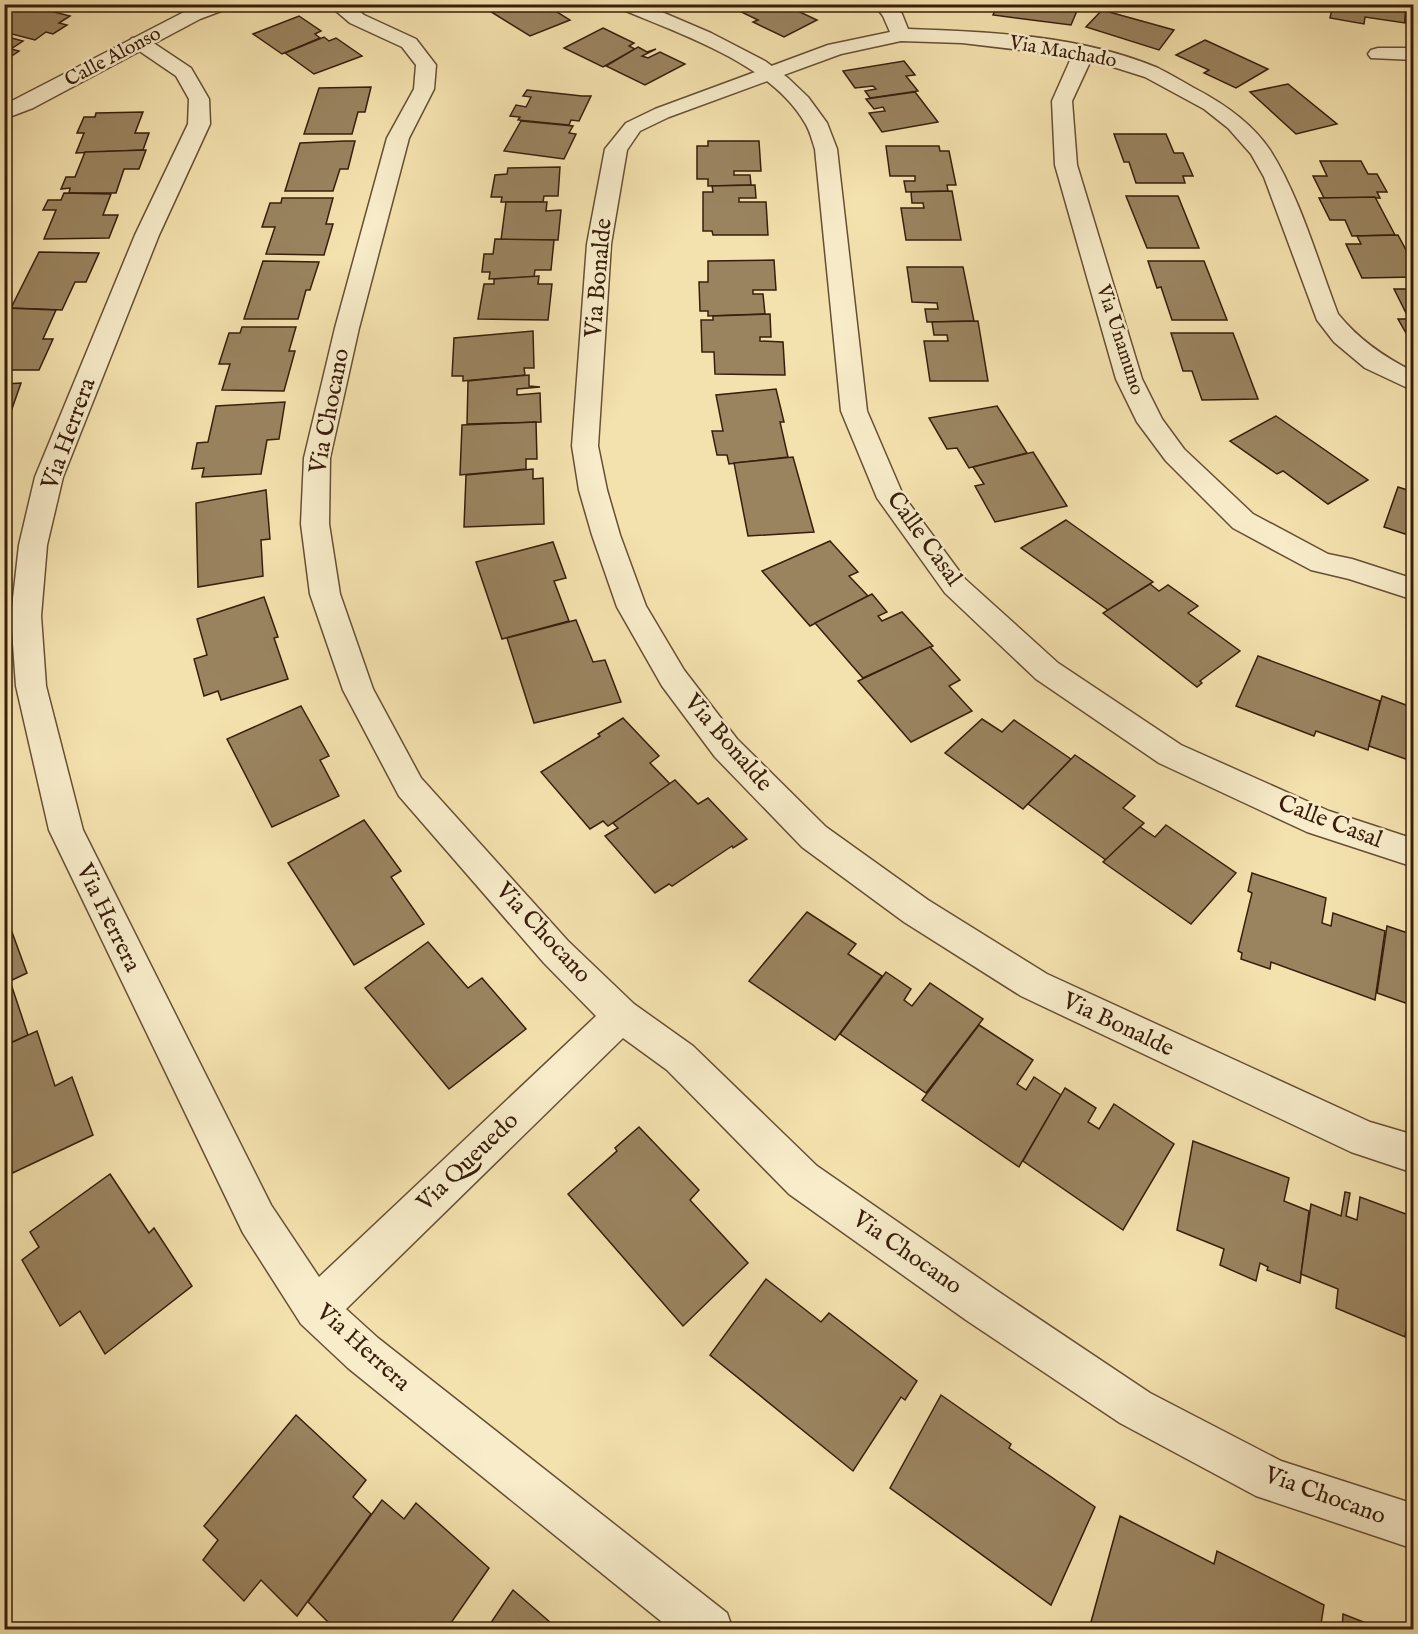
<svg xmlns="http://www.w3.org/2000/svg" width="1418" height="1634" font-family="'IM FELL English',serif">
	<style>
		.building { fill: #9a8460; stroke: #381e0b; stroke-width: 1.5 }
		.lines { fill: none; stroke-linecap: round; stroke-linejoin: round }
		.minor-casing { stroke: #674f34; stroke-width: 3 }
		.tertiary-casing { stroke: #674f34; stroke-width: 3 }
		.minor { fill: #f8ecca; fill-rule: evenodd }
		.tertiary { fill: #f8ecca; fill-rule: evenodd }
		.labels { text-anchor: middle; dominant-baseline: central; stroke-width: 5; stroke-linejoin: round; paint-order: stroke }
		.far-street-label { font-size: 20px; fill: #381e0b; stroke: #f8ecca }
		.street-label { font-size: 24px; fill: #381e0b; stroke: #f8ecca }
	</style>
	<rect width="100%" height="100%" fill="#f4e2ae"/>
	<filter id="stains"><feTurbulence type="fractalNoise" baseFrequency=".00333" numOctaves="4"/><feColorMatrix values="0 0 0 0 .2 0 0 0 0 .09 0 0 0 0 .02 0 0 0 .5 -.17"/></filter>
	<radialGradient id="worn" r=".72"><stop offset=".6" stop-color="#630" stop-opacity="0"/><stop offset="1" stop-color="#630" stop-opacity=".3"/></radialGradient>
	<g class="building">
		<path d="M23 4 70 16 59 23 67 25 53 34 46 32 35 40 4 32V5Z"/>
		<path d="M40 4H77L67 11Z"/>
		<path d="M494 4H533L539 8 546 5 570 20 530 36 485 8Z"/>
		<path d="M736 4H783L817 20 784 37 753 22 758 20 731 7Z"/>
		<path d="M998 4H1070L1079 6 1071 25 993 15Z"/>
		<path d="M1333 4 1406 5 1405 23 1365 17 1364 24 1330 18Z"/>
		<path d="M1414 4V24L1405 22 1406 4Z"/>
		<path d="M1102 10 1174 30 1159 50 1086 27Z"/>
		<path d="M299 16 321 31 315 34 320 38 282 54 253 34Z"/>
		<path d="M603 28 634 43 629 46 635 49 603 67 564 48Z"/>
		<path d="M4 36 23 41 11 49 19 51 4 61Z"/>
		<path d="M324 37 329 41 336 38 362 56 314 74 285 53Z"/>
		<path d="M1205 40 1268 69 1236 88 1204 73 1209 70 1176 55Z"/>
		<path d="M638 47 647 52 656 49 642 56 648 58 660 52 685 64 645 85 606 66Z"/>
		<path d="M904 61 915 75 906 76 918 91 870 98 865 91 876 89 873 86 855 88 843 71Z"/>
		<path d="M1288 84 1337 124 1296 134 1250 92Z"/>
		<path d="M371 87 365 112H358L352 134H304L319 88Z"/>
		<path d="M527 90 582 96H591L579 121 571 120 569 125 518 120 520 117 510 116 516 105 526 107 531 97 523 96Z"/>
		<path d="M915 92 938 122 882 132 869 113 885 111 883 107 874 109 866 99Z"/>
		<path d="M143 112 135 133H149L143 150 76 153 84 133H77L84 117H95L96 113Z"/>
		<path d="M521 121 573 126 569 133 576 134 564 159 504 151Z"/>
		<path d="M1114 134H1166L1174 153H1183L1193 176H1183L1185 183H1136L1129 162H1124Z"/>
		<path d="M345 141H355L348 169H340L333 191H285L300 143Z"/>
		<path d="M708 141H759L761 171H734V175H750L751 185 708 186V179H697V146H708Z"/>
		<path d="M886 146H939L940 151H949L956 185H947L948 191 906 192 904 181H915V176H890Z"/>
		<path d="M146 150 139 169H124L116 193H69L70 188 61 189 66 177H75L85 152Z"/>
		<path d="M1320 161H1361L1368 174H1377L1387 192H1377L1380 198H1324L1313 176H1327Z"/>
		<path d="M560 167 558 196H544L543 202H501L502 197H491L495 175 507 174 508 168Z"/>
		<path d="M755 185 756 198H739V202H766L768 235H713L712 231H703V192H713L712 186Z"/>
		<path d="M952 191 961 240H906L901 208H924L923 203H912L911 192Z"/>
		<path d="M64 193 111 194 103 215H118L109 238 44 239 56 210H43L48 200H61Z"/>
		<path d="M1126 196H1178L1199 248H1147Z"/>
		<path d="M1375 197 1395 235 1352 236 1345 220H1330L1319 198Z"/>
		<path d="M282 198H333L326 224H333L324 255 266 254 275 227H262L270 203H281Z"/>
		<path d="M506 202H547L546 211 561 210 558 240H501Z"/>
		<path d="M1398 235 1414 265V277L1362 278 1346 244H1361L1357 236Z"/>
		<path d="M495 239 554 240 551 270H535L534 277 489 279 490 272H482L484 254H493Z"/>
		<path d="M39 252 99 253 86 282H75L62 310 11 308Z"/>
		<path d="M774 260 776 290H753V294H763L765 314 708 316V311H700L699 282H708V261Z"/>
		<path d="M263 261 319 262 310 290H306L298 319H244Z"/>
		<path d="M1148 261H1204L1227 320H1172L1161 287 1157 288Z"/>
		<path d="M907 267H963L974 321 927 322 925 309H938L937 303 912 302Z"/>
		<path d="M539 276 538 284H552L548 320 478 319 484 284H494V279Z"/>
		<path d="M1394 289H1414V347L1398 319H1409Z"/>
		<path d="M5 308 56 310 43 339H53L39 370H4Z"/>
		<path d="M770 314 771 337H760V341L783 342 785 375 715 374 714 352H702L701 320H713V316Z"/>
		<path d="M978 321 988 381H930L924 341H948L947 335H934L932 322Z"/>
		<path d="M242 327H296L289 351H295L284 391 222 390 230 364H219L229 333H240Z"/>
		<path d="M533 331 534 368H524L525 375 463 381V376H452L454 338Z"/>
		<path d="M1171 333H1233L1258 399 1202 400 1192 371H1183Z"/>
		<path d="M529 375V386L540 387 517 389V395L540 393 541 422 467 424 468 381Z"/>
		<path d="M21 383 7 423H4V384Z"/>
		<path d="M776 389 784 422H780L788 457 729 464 727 455H717L712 431H723L716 395Z"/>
		<path d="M285 402 279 439 267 440 261 474 202 477 204 468 192 469 197 443 208 442 216 406Z"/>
		<path d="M997 406 1027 453 969 468 957 448 947 449 929 418Z"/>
		<path d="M1276 416 1368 480 1328 504 1283 471 1277 474 1230 441Z"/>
		<path d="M536 422 537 459H526V469L460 475 462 425Z"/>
		<path d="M1033 452 1067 506 995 522 975 486 984 484 973 467Z"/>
		<path d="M793 457 814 532 748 536 734 463Z"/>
		<path d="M533 469V479L543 478 544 524 464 527 466 475Z"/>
		<path d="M1398 487 1414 492V537L1384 527Z"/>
		<path d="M266 490 270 539 261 540 263 576 198 587 196 503Z"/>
		<path d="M1066 520 1153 582 1108 610 1021 548Z"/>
		<path d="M830 541 858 572 849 576 868 596 810 626 762 571Z"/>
		<path d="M553 542 566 578 554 581 569 621 502 639 476 562Z"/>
		<path d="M1150 584 1159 591 1168 585 1198 606 1188 613 1240 651 1200 681 1202 683 1197 687 1103 613Z"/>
		<path d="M872 594 887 612 878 616 882 621 902 612 933 646 863 678 815 623Z"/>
		<path d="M264 597 278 637 274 638 288 679 221 700 218 691 204 696 194 659 207 655 197 619Z"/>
		<path d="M576 620 593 662 605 660 621 702 534 723 507 638Z"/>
		<path d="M930 647 960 680 949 686 972 711 911 742 858 681Z"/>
		<path d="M1258 656 1380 701 1368 750 1316 731 1314 736 1236 706Z"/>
		<path d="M1382 696 1414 708V762L1369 746Z"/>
		<path d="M301 706 329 756 320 760 339 796 272 827 227 739Z"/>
		<path d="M623 718 659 756 650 763 670 784 608 826 603 821 590 829 541 772 600 736 598 734Z"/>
		<path d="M982 719 1002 732 1014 720 1071 759 1023 809 945 753Z"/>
		<path d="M1075 755 1135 796 1123 808 1144 823 1106 860 1028 804Z"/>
		<path d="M675 780 698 804 708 798 747 839 733 848 732 846 672 886 669 884 655 893 605 836 618 828 613 823Z"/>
		<path d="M364 820 401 871 391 877 424 924 354 965 288 863Z"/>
		<path d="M1166 825 1236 873 1191 924 1103 862 1140 827 1155 837Z"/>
		<path d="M1252 873 1326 898 1322 923 1331 926 1333 913 1385 931 1375 1000 1271 962 1270 969 1241 959 1242 953 1238 951 1252 893 1248 891Z"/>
		<path d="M807 912 856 944 848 954 882 976 835 1040 749 981Z"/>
		<path d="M9 924 27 973 10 981 28 1035 4 1046V926Z"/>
		<path d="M1387 926 1414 935V1006L1377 993Z"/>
		<path d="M428 942 468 988 482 978 526 1029 449 1089 365 988Z"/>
		<path d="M886 972 911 989 904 1000 912 1006 930 983 983 1019 926 1093 840 1034Z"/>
		<path d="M979 1025 1033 1060 1017 1084 1026 1090 1034 1077 1061 1095 1019 1167 922 1100Z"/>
		<path d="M37 1031 55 1086 72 1077 93 1135 4 1177V1046Z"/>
		<path d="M1065 1088 1096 1108 1088 1122 1099 1129 1114 1104 1174 1144 1123 1230 1023 1161Z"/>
		<path d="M639 1127 699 1190 690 1200 748 1263 683 1326 568 1194 617 1151 615 1148Z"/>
		<path d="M1193 1141 1289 1178 1284 1201 1309 1211 1300 1283 1267 1270 1268 1267 1260 1263 1256 1281 1220 1265 1224 1249 1177 1230Z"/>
		<path d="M110 1174 149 1233 154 1228 192 1286 105 1354 80 1311 60 1326 22 1260 39 1247 30 1232Z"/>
		<path d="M1345 1192 1350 1193 1346 1216 1357 1220 1360 1197 1414 1217V1319L1408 1317 1405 1337 1336 1308 1338 1289 1301 1274 1311 1204 1341 1216Z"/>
		<path d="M766 1279 821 1322 829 1313 917 1381 905 1400 901 1397 853 1471 710 1355Z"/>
		<path d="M941 1395 1011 1444 1009 1448 1095 1507 1051 1605 890 1488Z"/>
		<path d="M296 1415 366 1480 353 1497 371 1514 297 1616 261 1580 244 1601 203 1560 218 1540 204 1526Z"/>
		<path d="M382 1500 404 1519 416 1503 489 1568 446 1630H336L308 1602Z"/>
		<path d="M1120 1516 1214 1564 1217 1551 1324 1605 1320 1630H1105L1091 1622Z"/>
		<path d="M513 1590 559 1630H486Z"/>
		<path d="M1343 1614 1384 1630H1342Z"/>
	</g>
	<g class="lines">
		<defs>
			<g id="minor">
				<path d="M328 4H350L364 15 416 39 436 65 434 89 409 138 359 328 330 458 329 524 340 594 373 689 421 778 568 941 634 1004 693 1046 817 1166 996 1290 1150 1393 1281 1461 1414 1504V1549L1256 1496 1120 1423 966 1320 789 1194 667 1070 623 1038 346 1309 378 1338 727 1613 733 1630H672L348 1368 301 1324 243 1233 49 830 16 686 11 616 19 545 35 477 135 235 188 124 189 99 176 76 132 46 129 42 132 38H146L191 68 209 99 210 124 159 235 63 477 47 545 41 616 46 686 83 830 271 1205 319 1277 596 1016 544 963 399 796 343 690 310 594 301 524 304 458 335 328 387 138 414 89 416 65 402 47 350 23Z"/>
				<path d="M874 4H894L902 14 908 29C991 32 1080 35 1158 68 1170 74 1182 81 1194 88 1223 103 1252 123 1270 150 1300 197 1318 262 1338 314 1359 340 1384 357 1414 372V391L1365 368 1334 342 1317 320 1264 177 1251 154 1228 128 1204 109 1145 77 1091 60 1072 101 1077 165 1142 379 1162 419 1184 449 1253 514 1328 554 1352 559 1414 579V600L1349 579 1311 570 1233 528 1166 461 1137 422 1116 379 1055 165 1052 101 1072 56 962 43 901 41 841 54 669 117 640 131 627 150 611 244 598 446 607 490 620 535 646 606 684 670 737 739 826 827 928 900 1047 974 1370 1122 1414 1135V1173L1351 1152 1021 996 904 922 802 847 715 757 662 686 617 607 592 535 579 490 572 446 587 244 605 149 626 123 655 109 828 45 890 32 883 16Z"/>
				<path d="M1378 48H1414V60L1371 58 1368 54 1371 50Z"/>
			</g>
			<g id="tertiary">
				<path d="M203 4H231L229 8 200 19 33 108 4 119V105L186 11Z"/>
				<path d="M617 4H643L711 33 765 61 788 78 808 97 827 123 837 149 867 411 903 495 965 579 1058 663 1181 745 1329 811 1414 839V867L1307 832 1159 763 1036 679 945 593 877 498 841 411 815 149C812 140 810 131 805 123 771 63 679 34 619 8Z"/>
			</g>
		</defs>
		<use href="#minor" class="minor-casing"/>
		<use href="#tertiary" class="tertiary-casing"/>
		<use href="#minor" class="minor"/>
		<use href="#tertiary" class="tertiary"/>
	</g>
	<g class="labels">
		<g class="far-street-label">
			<text transform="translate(1063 52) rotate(10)">Via Machado</text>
			<text transform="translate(113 57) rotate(-28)">Calle Alonso</text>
			<text transform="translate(1120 340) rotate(72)">Via Unamuno</text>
		</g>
		<g class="street-label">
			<text transform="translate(599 278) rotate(-85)">Via Bonalde</text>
			<text transform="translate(330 411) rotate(-79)">Via Chocano</text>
			<text transform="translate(69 434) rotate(-70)">Via Herrera</text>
			<text transform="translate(924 539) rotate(54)">Calle Casal</text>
			<text transform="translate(728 743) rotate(49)">Via Bonalde</text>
			<text transform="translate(1330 822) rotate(21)">Calle Casal</text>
			<text transform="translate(108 918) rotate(64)">Via Herrera</text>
			<text transform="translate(543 933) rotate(47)">Via Chocano</text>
			<text transform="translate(1118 1025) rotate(25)">Via Bonalde</text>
			<text transform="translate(468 1162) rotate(-44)">Via Queuedo</text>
			<text transform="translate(907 1253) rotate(35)">Via Chocano</text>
			<text transform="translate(363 1348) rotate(42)">Via Herrera</text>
			<text transform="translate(1325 1496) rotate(20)">Via Chocano</text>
		</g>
	</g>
	<rect width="1418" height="1634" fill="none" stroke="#f4e2ae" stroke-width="24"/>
	<rect x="6" y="6" width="1406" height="1622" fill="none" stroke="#381e0b" stroke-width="3"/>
	<rect x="12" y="12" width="1394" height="1610" fill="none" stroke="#381e0b" stroke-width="1.5"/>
	<rect width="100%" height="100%" filter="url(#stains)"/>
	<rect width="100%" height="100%" fill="url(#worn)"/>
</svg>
